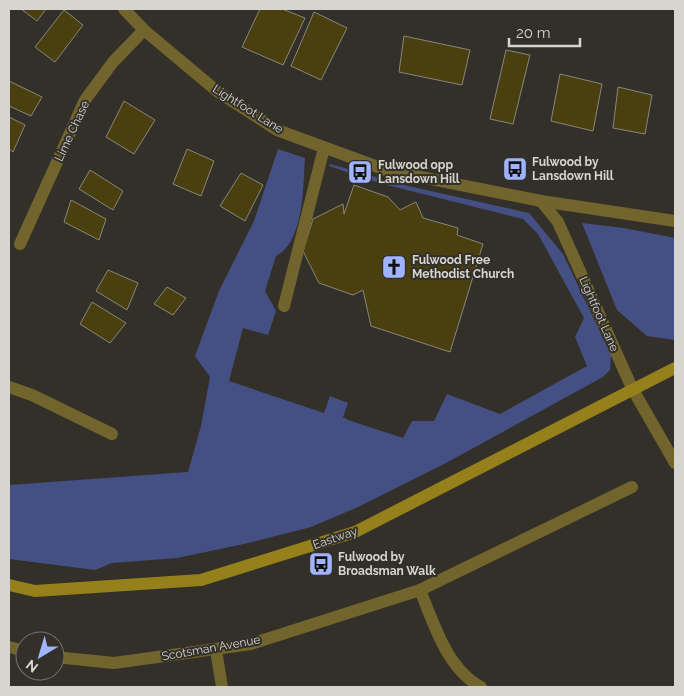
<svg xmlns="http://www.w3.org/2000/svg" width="684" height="696" font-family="Raleway,sans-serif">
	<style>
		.green { fill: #445084 }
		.building { fill: #4a3f0f; stroke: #88867d }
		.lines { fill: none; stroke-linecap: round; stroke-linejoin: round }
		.service { stroke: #71642d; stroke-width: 12 }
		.minor { stroke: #71642d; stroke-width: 12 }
		.tertiary { stroke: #71642d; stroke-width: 12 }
		.secondary { stroke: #95801b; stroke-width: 12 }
		.labels { text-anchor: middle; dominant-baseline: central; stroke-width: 4; stroke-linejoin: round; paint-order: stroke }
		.street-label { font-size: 12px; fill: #d6d5d0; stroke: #323029 }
		.poi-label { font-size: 12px; font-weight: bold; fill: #d6d5d0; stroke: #323029; text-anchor: start }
	</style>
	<rect width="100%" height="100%" fill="#323029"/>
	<g class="green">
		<path d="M278 149 305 158C303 187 304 242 276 256L265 291 276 311 268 335 243 328 229 381 324 413 330 396 348 403 343 417 348 420 403 438 412 421H434L447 394 500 414 587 366 575 337 584 318 538 234 523 219 379 183 329 166 330 164 408 186 529 213 563 254 611 355 610 370 603 377 446 463 358 507 311 527 244 544 177 558 112 563 95 570 9 559V485L188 472 201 426 210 377 195 356 219 291 254 221Z"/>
		<path d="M582 223 624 228 675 238V340L647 336 617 310Z"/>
	</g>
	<g class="building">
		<path d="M21 9H46L37 21Z"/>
		<path d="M260 9H282L305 18 283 65 242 47Z"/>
		<path d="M64 10 83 25 55 62 35 47Z"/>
		<path d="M314 12 347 28 321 80 291 66Z"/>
		<path d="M404 36 470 50 462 85 399 72Z"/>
		<path d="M506 50 530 55 513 124 490 119Z"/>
		<path d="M560 74 602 84 593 131 551 121Z"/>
		<path d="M9 81 42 97 31 116 9 106Z"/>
		<path d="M618 87 652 95 645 134 613 128Z"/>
		<path d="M124 101 155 120 134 154 106 137Z"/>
		<path d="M9 117 25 125 13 152 9 149Z"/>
		<path d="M187 149 214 161 201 196 173 184Z"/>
		<path d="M90 170 123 191 113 210 79 189Z"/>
		<path d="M241 173 263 185 245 221 220 206Z"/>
		<path d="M354 185 388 197 400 210 416 202 423 218 458 228 457 235 483 244 450 352 371 326 363 290 353 295 319 283 303 251 313 219 343 204 344 214Z"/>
		<path d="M71 200 106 219 99 240 64 222Z"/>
		<path d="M108 270 138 283 127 310 96 291Z"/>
		<path d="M167 287 186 298 173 315 154 304Z"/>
		<path d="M92 302 126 323 110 343 80 324Z"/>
	</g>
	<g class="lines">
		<path class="service" d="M284 306 324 148"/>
		<g class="minor">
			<path d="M541 201 675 221"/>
			<path d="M20 244 85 100 113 62 144 30"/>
			<path d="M9 387 32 395 112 434"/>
			<path d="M632 388 675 463"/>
			<path d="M9 647 25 651"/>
			<path d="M216 650 222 687"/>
			<path d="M55 657 114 663 251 644 420 590"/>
			<path d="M481 687C447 669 434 624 420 590L632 487"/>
		</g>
		<path class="tertiary" d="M124 9 144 30 218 92 277 130 386 170 541 201 558 222 632 388"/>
		<path class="secondary" d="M9 585 35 591 201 580 355 532 675 368"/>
	</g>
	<defs>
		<symbol id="bus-square" viewBox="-11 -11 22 22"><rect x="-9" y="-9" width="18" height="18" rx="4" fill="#a0b3fd" stroke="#323029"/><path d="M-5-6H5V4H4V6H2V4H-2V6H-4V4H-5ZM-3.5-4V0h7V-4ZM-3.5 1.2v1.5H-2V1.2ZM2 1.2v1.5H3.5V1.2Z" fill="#111"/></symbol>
		<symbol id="church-square" viewBox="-11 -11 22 22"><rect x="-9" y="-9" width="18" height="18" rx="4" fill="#a0b3fd" stroke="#323029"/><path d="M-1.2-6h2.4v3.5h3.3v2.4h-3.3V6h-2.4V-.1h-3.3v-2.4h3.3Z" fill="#111"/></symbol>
	</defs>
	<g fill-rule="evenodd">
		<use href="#bus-square" x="501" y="155" width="28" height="28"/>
		<use href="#bus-square" x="346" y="158" width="28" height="28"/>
		<use href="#church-square" x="380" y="253" width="28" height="28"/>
		<use href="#bus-square" x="307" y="550" width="28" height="28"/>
	</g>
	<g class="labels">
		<g class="street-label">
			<text transform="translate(248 109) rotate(32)">Lightfoot Lane</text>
			<text transform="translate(72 131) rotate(-65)">Lime Chase</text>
			<text transform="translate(599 314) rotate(66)">Lightfoot Lane</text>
			<text transform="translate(335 538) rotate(-19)">Eastway</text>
			<text transform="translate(211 648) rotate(-10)">Scotsman Avenue</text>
		</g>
		<g class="poi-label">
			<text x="532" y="162">Fulwood by<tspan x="532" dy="14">Lansdown Hill</tspan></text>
			<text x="378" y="165">Fulwood opp<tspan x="378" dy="14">Lansdown Hill</tspan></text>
			<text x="412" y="260">Fulwood Free<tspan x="412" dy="14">Methodist Church</tspan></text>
			<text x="338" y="557">Fulwood by<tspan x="338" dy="14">Broadsman Walk</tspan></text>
		</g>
	</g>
	<rect width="684" height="696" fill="none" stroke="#d6d5d0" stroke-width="20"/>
	<g transform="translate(40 656) rotate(218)"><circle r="24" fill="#323029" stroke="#74726c"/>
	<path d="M0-4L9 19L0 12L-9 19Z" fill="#a0b3fd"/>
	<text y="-8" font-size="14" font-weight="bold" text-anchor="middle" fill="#d6d5d0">N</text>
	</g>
	<path d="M509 38v8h71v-8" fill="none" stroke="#d6d5d0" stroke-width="2.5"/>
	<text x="516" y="38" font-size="15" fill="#d6d5d0" stroke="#323029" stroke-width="4" paint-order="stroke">20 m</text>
</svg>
